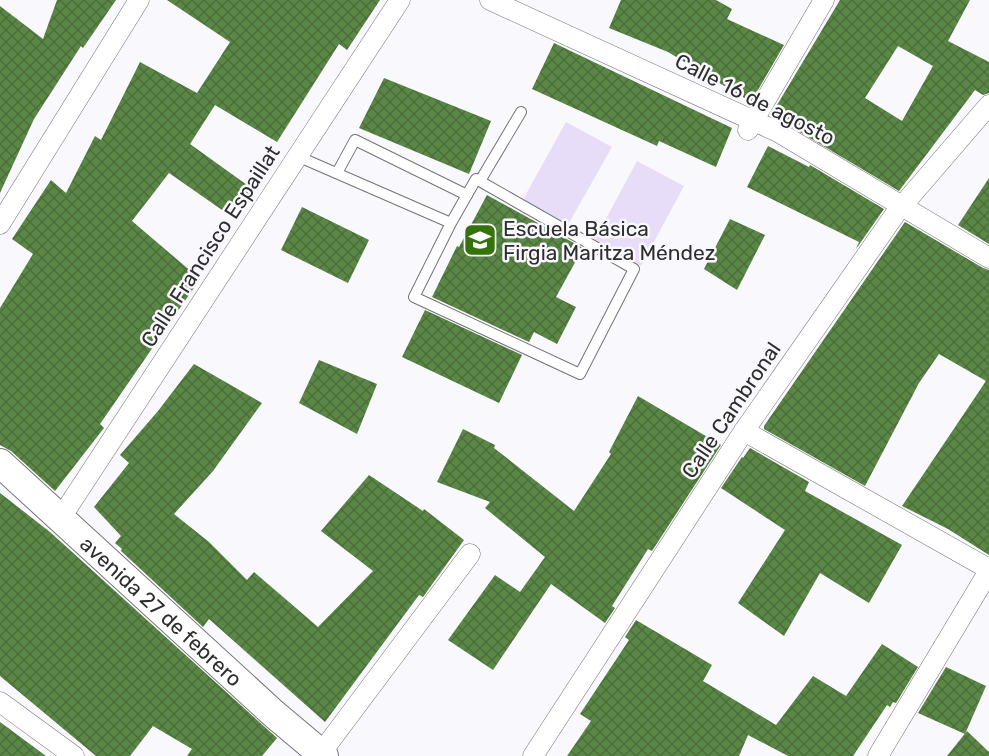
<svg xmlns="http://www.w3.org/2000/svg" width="989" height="756" font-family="Rubik,sans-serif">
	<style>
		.garden { fill: #e7ddf9 }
		.building { fill: url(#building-cross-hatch); fill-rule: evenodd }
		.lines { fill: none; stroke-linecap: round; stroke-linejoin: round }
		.lane-casing { stroke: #757378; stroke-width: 12 }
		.street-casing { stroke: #757378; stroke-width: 21 }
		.secondary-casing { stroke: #757378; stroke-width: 30 }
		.lane { stroke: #fff; stroke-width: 10 }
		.street { stroke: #fff; stroke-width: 20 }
		.secondary { stroke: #fff; stroke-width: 28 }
		.labels { text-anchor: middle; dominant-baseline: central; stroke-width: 5; stroke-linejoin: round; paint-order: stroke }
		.street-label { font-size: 21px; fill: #2e2e2f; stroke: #f9f8fd }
		.poi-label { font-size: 21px; fill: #2e2e2f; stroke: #f9f8fd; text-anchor: start }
	</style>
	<defs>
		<pattern id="building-cross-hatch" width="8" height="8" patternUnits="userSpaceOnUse" patternTransform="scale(1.5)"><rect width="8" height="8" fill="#5a8646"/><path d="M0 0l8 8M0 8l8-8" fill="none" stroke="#4b6e3b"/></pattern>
	</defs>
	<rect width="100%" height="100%" fill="#f9f8fd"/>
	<g class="garden">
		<path d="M566 122 612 147 565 230 520 205Z"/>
		<path d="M637 161 684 186 641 266 594 241Z"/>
	</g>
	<g class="building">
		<path d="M57 0H116L83 48 81 46 34 119 0 193V6L43 39Z"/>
		<path d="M167 0H380L347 50 339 44 277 142 215 105 190 144 254 190 235 219 169 173 132 221 200 279 100 424 104 428 55 491 11 451 0 445V308L33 254 12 239 51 180 66 193 95 136 101 140 140 62 197 93 230 42Z"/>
		<path d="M621 0H716L732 9 727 19 784 45 751 102 668 52 609 28Z"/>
		<path d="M840 0H970L948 41 989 62V93L983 95 975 90 899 191 771 115ZM898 46 933 66 902 121 865 98Z"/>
		<path d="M554 43 732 128 716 167 659 141 657 146 532 89Z"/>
		<path d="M384 78 491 121 469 174 359 128Z"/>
		<path d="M768 146 809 167 810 165 884 209 856 249 859 242 747 187Z"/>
		<path d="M989 178V244L958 225Z"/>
		<path d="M487 195 583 248 556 297 576 307 557 344 534 332 529 342 432 297 457 246 459 247Z"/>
		<path d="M302 207 369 240 348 283 281 250Z"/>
		<path d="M730 219 765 235 737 290 704 269Z"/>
		<path d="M905 222 983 268 989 270V555L948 529 902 506 986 381 939 354 919 383 865 486 764 429V426Z"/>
		<path d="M425 310 522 355 499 403 402 357Z"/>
		<path d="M319 360 377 384 357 434 299 403Z"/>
		<path d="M194 364 262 403 213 471 174 514 209 542 247 580 254 572 318 627 373 571 321 531 369 475 423 511 424 509 464 540 423 597 419 595 325 722 209 619 203 627 121 551 122 549 115 543 121 536 94 507 129 463 120 455 158 411Z"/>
		<path d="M638 396 721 445 652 551 648 549 612 606 615 608 605 623 551 584 493 670 448 640 495 575 520 592 545 557 485 508 490 502 437 482 463 429 495 445 494 448 574 511 611 454 609 452Z"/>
		<path d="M750 448 809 482 805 491 902 545 869 603 820 573 784 636 738 603 785 530 721 488 742 457 743 458Z"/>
		<path d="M0 493 50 532 277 738 262 756H187L192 749 153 726 130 756H96L0 676Z"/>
		<path d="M636 620 712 665 703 681 776 725 813 676 846 696 882 644 918 667 896 703 893 702 890 707 887 705 853 756H788L748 735 739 756H567L591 721 580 714 629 640 625 637Z"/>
		<path d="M946 667 986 686 965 734 918 713Z"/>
		<path d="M0 722 46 756H0Z"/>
		<path d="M967 731 989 752V756H947Z"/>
	</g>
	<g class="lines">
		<defs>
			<g id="lane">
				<path d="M297 156 451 223 476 179 634 269 580 374 414 297 451 223"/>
				<path d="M337 173 355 140 467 195"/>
				<path d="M480 181 521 112"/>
			</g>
			<g id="street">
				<path d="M490 0 778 132 989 258"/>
				<path d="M748 130 824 0"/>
				<path d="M0 224 139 0"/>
				<path d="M744 431 989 569"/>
				<path d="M60 519 400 0"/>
				<path d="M0 702 74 756"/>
				<path d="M321 753 470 554"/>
				<path d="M533 756 744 431 896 213 989 105"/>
				<path d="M878 756 989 571"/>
			</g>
			<g id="secondary">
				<path id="s1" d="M0 463 274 714 324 756"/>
			</g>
		</defs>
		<use href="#lane" class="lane-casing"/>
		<use href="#street" class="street-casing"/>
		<use href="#secondary" class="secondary-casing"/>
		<use href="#lane" class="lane"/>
		<use href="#street" class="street"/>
		<use href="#secondary" class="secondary"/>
	</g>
	<defs>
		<symbol id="university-square" viewBox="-11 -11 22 22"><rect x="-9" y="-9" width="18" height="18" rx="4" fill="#35730a" stroke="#f9f8fd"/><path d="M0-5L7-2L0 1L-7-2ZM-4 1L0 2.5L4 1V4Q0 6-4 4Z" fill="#fff"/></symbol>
	</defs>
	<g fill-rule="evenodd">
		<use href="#university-square" x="461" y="221" width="38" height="38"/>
	</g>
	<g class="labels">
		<g class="street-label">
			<text transform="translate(755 99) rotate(27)">Calle 16 de agosto</text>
			<text transform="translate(210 246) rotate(-57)">Calle Francisco Espaillat</text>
			<text transform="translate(731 410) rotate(-56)">Calle Cambronal</text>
			<text stroke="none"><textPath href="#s1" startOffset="219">avenida 27 de febrero</textPath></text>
		</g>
		<g class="poi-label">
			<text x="503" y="228">Escuela Básica<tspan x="503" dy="24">Firgia Maritza Méndez</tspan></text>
		</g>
	</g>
</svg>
